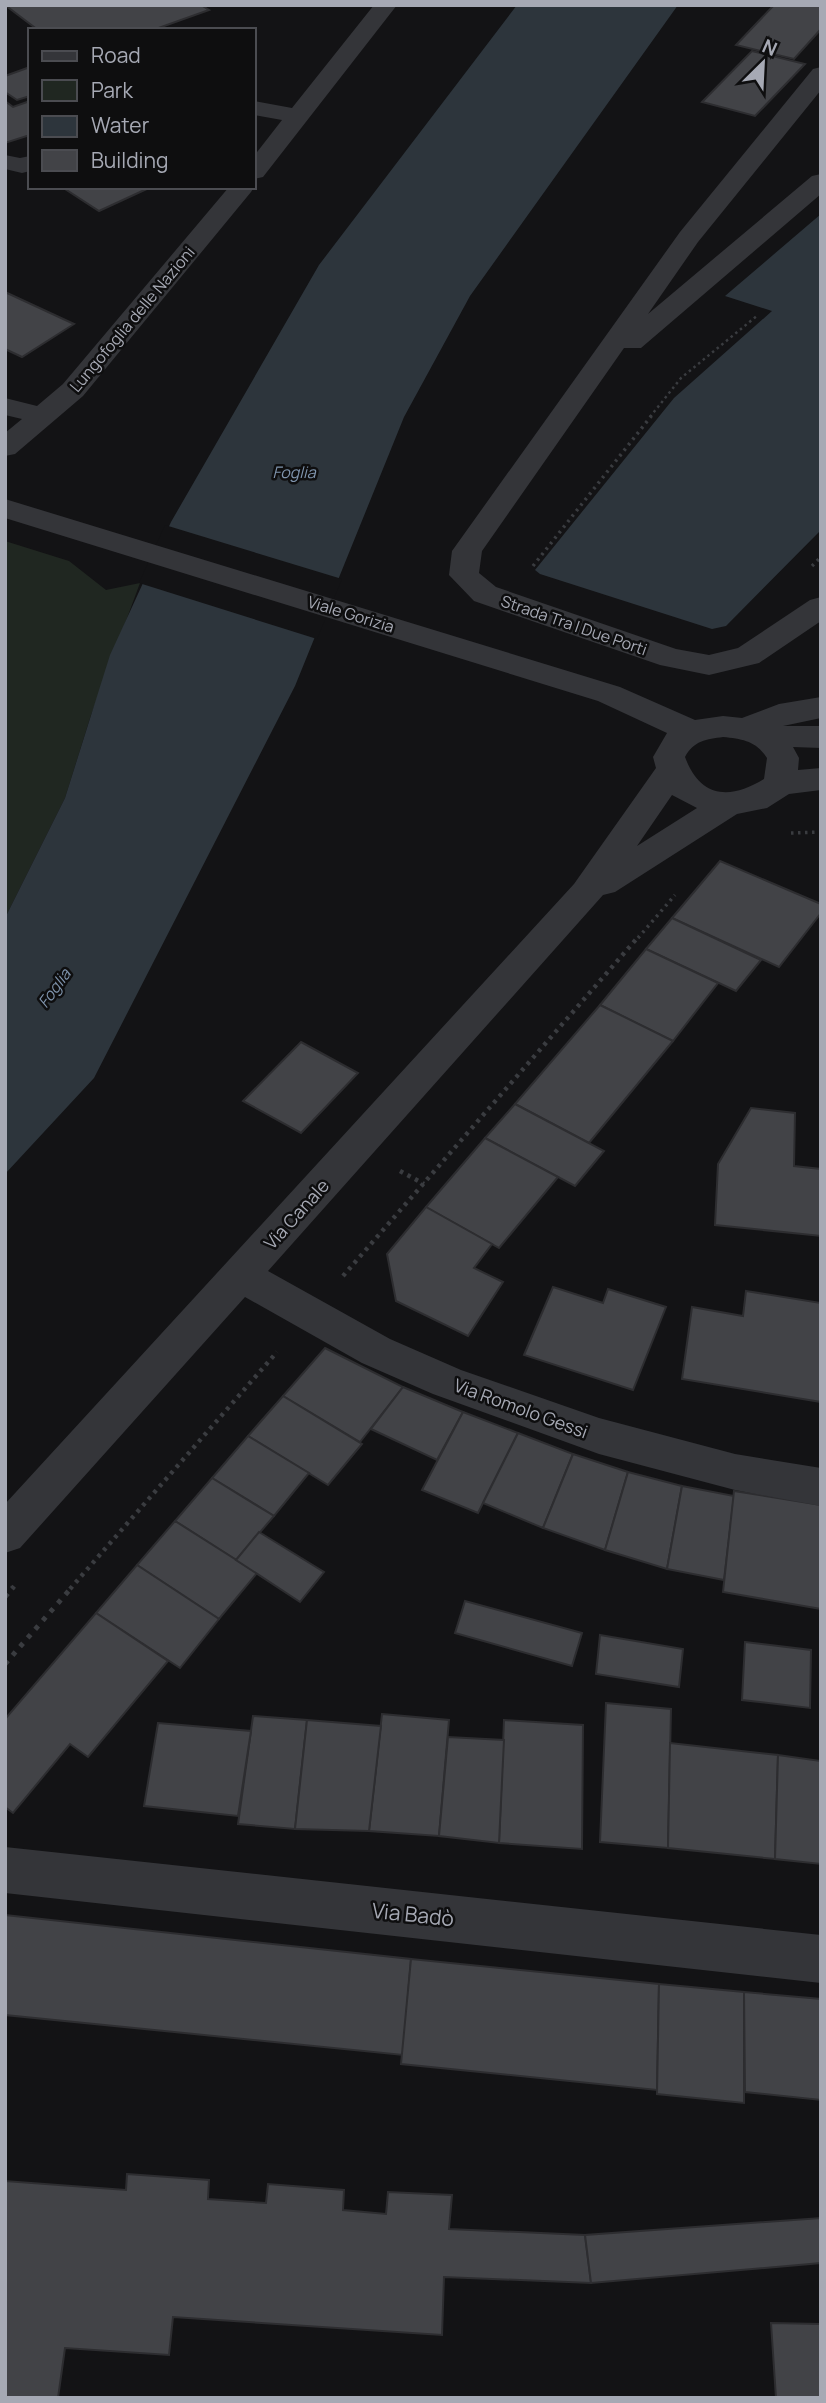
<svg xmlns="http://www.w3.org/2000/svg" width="826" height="2403" viewBox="0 0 826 2403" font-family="Manrope,sans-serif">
  <rect width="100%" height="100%" fill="#131315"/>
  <polygon fill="#202721" points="5,541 69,561 106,590 140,583 91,715 65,798 5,918"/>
  <g fill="#2d353c">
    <polygon points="517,5 678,5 470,296 404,417 295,686 94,1078 5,1174 5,918 65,798 110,655 171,522 319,265"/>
    <polygon points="821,214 821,530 726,626 712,629 540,574 535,570 674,398 772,311 725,296"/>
  </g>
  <polygon fill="#131315" points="165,525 342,579 317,639 139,583"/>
  <g fill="#424347" stroke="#2d2d30" stroke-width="2">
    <polygon points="5,5 201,5 209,10 153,30 38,30"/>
    <polygon points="774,5 821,5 821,29 794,59 736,45"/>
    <polygon points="752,51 805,64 755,116 702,102"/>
    <polygon points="30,67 30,96 17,100 5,92 5,76"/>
    <polygon points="5,101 13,107 30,101 30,135 5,143"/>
    <polygon points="62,187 151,187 99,211"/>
    <polygon points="5,292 74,324 22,357 5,349"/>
    <polygon points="720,861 821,904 821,913 779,967 672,918"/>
    <polygon points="672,918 761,960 736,991 646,949"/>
    <polygon points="646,949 718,983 673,1041 600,1005"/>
    <polygon points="600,1005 673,1041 589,1143 515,1104"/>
    <polygon points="301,1042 358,1073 301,1133 243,1101"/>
    <polygon points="515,1104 604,1151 575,1186 485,1138"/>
    <polygon points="751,1108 795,1113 794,1166 821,1169 821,1236 715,1225 718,1164"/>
    <polygon points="485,1138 558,1177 499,1248 426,1207"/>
    <polygon points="426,1207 492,1244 474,1268 503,1282 468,1336 396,1301 387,1254"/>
    <polygon points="553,1287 603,1303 608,1289 666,1307 633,1390 524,1355"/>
    <polygon points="746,1291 821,1303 821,1402 682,1379 692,1307 743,1316"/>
    <polygon points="325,1348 403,1387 360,1442 283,1396"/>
    <polygon points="403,1387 463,1412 437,1460 371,1429"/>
    <polygon points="283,1396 362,1444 328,1485 248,1436"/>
    <polygon points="463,1412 518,1433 478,1513 422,1490"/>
    <polygon points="518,1433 573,1454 543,1528 483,1503"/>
    <polygon points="248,1436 309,1473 274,1516 212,1478"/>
    <polygon points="573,1454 628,1472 605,1550 543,1528"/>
    <polygon points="628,1472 682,1486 667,1569 605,1550"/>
    <polygon points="212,1478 274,1516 236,1560 175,1521"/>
    <polygon points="682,1486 734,1496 724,1580 667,1569"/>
    <polygon points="734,1491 821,1505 821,1609 723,1592"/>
    <polygon points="175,1521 257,1573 219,1619 137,1565"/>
    <polygon points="259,1532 324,1572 300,1602 236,1560"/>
    <polygon points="137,1565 219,1619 180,1668 96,1613"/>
    <polygon points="465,1601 582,1633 572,1666 455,1633"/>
    <polygon points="96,1613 168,1661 88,1757 70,1744 13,1813 5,1807 5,1719"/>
    <polygon points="600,1635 683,1649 679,1687 596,1674"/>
    <polygon points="745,1642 811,1650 810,1708 742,1700"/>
    <polygon points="606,1703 671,1709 668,1848 600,1842"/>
    <polygon points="382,1714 449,1720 439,1836 369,1831"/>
    <polygon points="253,1716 307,1720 295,1829 238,1824"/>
    <polygon points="307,1720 381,1726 369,1831 295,1829"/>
    <polygon points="504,1720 583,1725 582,1849 499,1843"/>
    <polygon points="158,1723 251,1731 238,1816 144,1806"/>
    <polygon points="448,1737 504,1740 499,1843 439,1836"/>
    <polygon points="670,1743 778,1755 775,1859 668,1848"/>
    <polygon points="778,1755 821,1761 821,1864 775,1859"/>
    <polygon points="5,1915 411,1959 403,2055 5,2015"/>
    <polygon points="411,1959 659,1984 657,2090 401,2064"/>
    <polygon points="659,1984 744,1992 744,2103 657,2094"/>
    <polygon points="744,1992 821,1999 821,2100 745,2092"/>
    <polygon points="127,2174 209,2180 208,2199 266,2203 268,2184 344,2190 343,2210 386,2214 388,2192 452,2195 449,2229 585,2235 591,2283 444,2277 442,2335 173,2317 169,2355 65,2348 58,2398 5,2398 5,2181 126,2190"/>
    <polygon points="821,2218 821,2263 591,2283 585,2235"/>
    <polygon points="771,2323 821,2324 821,2398 776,2398"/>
  </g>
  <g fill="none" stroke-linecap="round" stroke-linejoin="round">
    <polyline stroke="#3a3c40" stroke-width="2.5" stroke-dasharray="2.5 3.5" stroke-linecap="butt" points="650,417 681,378 758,315"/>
    <g stroke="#3a3c40" stroke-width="3.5" stroke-dasharray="2.5 4.5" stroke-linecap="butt">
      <polyline points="533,566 652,415"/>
      <polyline points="812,566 821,557"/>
      <polyline points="791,833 821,832"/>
      <polyline points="638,938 675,895"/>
    </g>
    <g stroke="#3a3c40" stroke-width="4.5" stroke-dasharray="3.5 5" stroke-linecap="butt">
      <polyline points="400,1171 424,1184"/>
      <polyline points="343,1276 639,936"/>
      <polyline points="12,1589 16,1584"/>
      <polyline points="70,1589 277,1352"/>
    </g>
    <g stroke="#3a3c40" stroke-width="5" stroke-dasharray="4.5 7" stroke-linecap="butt">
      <polyline points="5,1597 13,1587"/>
      <polyline points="5,1664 72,1587"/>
    </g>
    <g fill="#343539" fill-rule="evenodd">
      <polygon points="374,5 397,5 263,177 254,179 254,156 282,120 254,115 254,101 292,108"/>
      <polygon points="821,67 821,90 698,242 648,314 812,176 821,174 821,194 641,348 624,348 482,551 479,573 496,587 676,649 709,655 738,648 810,600 821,597 821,621 759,663 709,675 660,665 474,601 449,575 452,551 680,232 813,69"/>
      <polygon points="5,155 20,158 30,156 30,171 22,173 5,169"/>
      <polygon points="254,186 254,187 251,192 83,396 15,454 5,456 5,433 22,419 5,415 5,398 37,406 63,384 229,187"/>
      <path d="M5 499 620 687 695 720 723 716 742 718 779 704 821 697V718L783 726H821V748L793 747 799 758 798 770 821 768V790L789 794 767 808 737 814 615 892 603 895 268 1271 390 1339 461 1370 599 1418 735 1454 821 1468V1506L735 1490 599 1454 433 1394 362 1363 245 1297 20 1548 5 1553V1504L574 884 656 768 653 757 667 733 598 701 5 518ZM723 737C743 739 756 741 767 758L764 779C730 800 700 798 685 757 693 741 707 739 723 737ZM672 795 697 808 637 846Z"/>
      <polygon points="5,1847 821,1935 821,1983 5,1893"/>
    </g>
  </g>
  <g text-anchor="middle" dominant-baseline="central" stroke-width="5" stroke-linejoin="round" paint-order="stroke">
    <g font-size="16" fill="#a6a9b4" stroke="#0e0e0f">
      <text transform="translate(132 319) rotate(-50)">Lungofoglia delle Nazioni</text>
      <text transform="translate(351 614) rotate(17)">Viale Gorizia</text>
      <text transform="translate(574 625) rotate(19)">Strada Tra I Due Porti</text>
    </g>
    <g font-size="16" font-style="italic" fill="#7f94ad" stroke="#0e0e0f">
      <text x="294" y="472">Foglia</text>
      <text transform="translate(54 988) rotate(-54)">Foglia</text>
    </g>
    <g font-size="18" fill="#a6a9b4" stroke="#0e0e0f">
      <text transform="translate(296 1214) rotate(-48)">Via Canale</text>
      <text transform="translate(521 1408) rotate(20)">Via Romolo Gessi</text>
    </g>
    <g font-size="21" fill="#a6a9b4" stroke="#0e0e0f">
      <text transform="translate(413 1914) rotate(6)">Via Badò</text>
    </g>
  </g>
  <rect width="826" height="2403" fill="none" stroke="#a6a9b4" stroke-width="14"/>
  <rect x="28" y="28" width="228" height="161" fill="#0e0e0f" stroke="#4b4c51" stroke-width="2"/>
  <rect x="42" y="51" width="35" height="10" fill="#343539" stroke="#4b4c51" stroke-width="2"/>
  <text x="91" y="63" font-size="21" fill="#a6a9b4">Road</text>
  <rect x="42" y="80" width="35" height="21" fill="#202721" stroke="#4b4c51" stroke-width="2"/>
  <text x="91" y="98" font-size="21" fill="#a6a9b4">Park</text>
  <rect x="42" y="116" width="35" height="21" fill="#2d353c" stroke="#4b4c51" stroke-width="2"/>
  <text x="91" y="133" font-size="21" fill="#a6a9b4">Water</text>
  <rect x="42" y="150" width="35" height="21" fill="#424347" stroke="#4b4c51" stroke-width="2"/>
  <text x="91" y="168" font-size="21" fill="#a6a9b4">Building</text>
  <g transform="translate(763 63) rotate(24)" stroke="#0e0e0f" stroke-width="5" paint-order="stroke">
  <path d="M0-5L12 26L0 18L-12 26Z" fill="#a6a9b4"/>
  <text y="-10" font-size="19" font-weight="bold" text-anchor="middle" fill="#a6a9b4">N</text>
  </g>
</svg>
